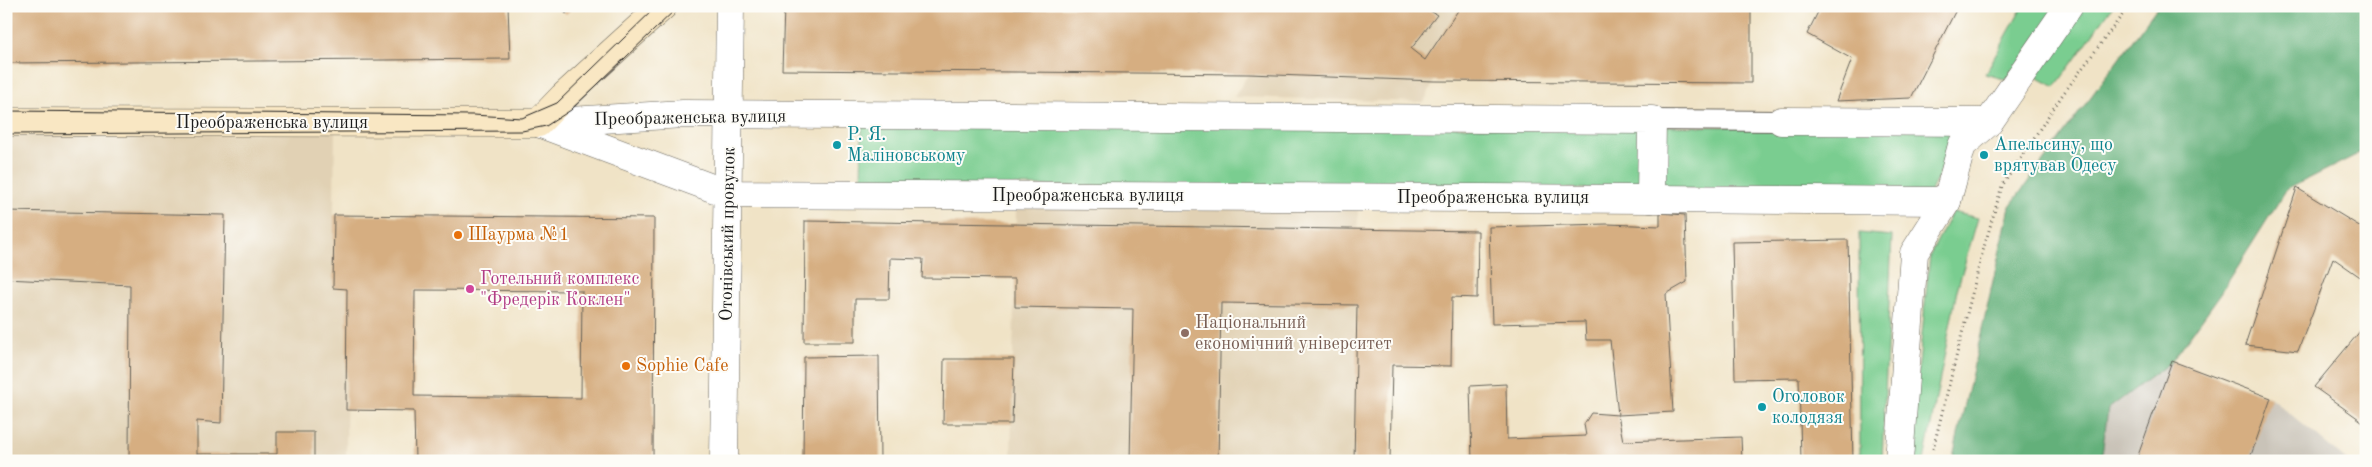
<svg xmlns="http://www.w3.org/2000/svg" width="2372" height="467" viewBox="0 0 2372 467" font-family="'Old Standard TT',serif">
  <rect width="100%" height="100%" fill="#fdfcf7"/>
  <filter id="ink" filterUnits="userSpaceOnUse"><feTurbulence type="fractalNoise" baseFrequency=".02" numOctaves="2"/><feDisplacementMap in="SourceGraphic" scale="10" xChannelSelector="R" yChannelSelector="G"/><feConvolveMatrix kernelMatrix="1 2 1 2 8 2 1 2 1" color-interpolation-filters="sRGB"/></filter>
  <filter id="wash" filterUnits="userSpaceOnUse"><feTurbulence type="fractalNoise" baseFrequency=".0096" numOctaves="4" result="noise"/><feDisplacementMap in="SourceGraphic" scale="20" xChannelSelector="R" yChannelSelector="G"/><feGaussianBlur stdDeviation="1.12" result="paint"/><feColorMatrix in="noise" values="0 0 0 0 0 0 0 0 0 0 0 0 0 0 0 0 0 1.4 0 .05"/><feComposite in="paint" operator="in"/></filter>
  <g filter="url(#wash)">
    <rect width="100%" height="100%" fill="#f0e3c6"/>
    <g fill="#e1d1b4">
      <polygon points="1291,6 1461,6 1425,60 1434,81 1424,102 1234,97"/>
      <polygon points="6,127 335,127 333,288 347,289 346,461 6,461"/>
      <polygon points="1358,204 1354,461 1011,461 1016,208"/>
    </g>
    <polygon fill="#c9c3b8" points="2172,361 2271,398 2347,461 2101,461 2108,409"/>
    <g fill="#7acd90" stroke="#4b7456">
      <polygon points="2023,6 2058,6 2008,80 1985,74"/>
      <polygon points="2080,6 2113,6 2055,87 2033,75"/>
      <polygon points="862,122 1644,128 1643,189 861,185"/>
      <polygon points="1659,126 1961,129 1929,195 1658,188"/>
      <polygon points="1952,212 1978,218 1957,290 1924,461 1909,461 1930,255"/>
      <polygon points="1859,233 1892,236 1882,461 1860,461"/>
    </g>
    <polygon fill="#63b07a" stroke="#40664b" points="2158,6 2366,6 2366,150 2286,190 2221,293 2172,361 2108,409 2101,461 1952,461 2010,206"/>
    <g id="blocks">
      <g fill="#d6ae81" fill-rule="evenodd">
        <polygon points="6,6 508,6 510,59 6,63"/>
        <polygon points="558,6 574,6 566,14"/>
        <polygon points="784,6 971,6 970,9 1192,6 1200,13 1206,6 1422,6 1437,15 1411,49 1425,60 1461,6 1751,6 1751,83 1434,81 1249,74 782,70"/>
        <polygon points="1821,6 1958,6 1911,98 1836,101 1852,59 1807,34"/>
        <polygon points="2297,188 2366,230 2366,281 2333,258 2298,351 2245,345"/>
        <polygon points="6,211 225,215 221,423 197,421 197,454 277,454 277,432 314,432 314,461 129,461 130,285 6,279"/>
        <polygon points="1660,213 1685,215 1687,282 1666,294 1673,412 1618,415 1610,340 1586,340 1585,322 1492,324 1489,227 1607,224 1660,226"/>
        <path d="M334 215 654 218 653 461H415L414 411 346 410 347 289 333 288ZM415 290 582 291 581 398 414 396Z"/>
        <polygon points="805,221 1478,231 1477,298 1452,297 1451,366 1392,365 1390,461 1354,461 1357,305 1221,303 1218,461 1130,461 1133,309 1015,307 1015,279 922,278 923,259 890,258 889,299 855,299 855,342 804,342"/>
        <polygon points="1848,240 1853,461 1801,461 1799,378 1735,379 1732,242"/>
        <polygon points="2366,324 2366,424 2314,387"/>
        <polygon points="879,356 880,461 803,461 804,357"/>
        <polygon points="944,359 1014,359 1012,424 943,424"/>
        <polygon points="2172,361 2271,398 2249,461 2136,461"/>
        <polygon points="1506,384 1507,439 1586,436 1584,424 1591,413 1618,415 1623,441 1741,437 1742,461 1472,461 1470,386"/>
      </g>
    </g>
  </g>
  <g filter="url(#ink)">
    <use href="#blocks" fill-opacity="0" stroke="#666258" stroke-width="1"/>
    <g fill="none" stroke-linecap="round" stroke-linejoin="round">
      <g stroke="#666258" stroke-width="22">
        <polyline id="lane" points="1652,120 1781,121"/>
      </g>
      <g stroke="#666258" stroke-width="29">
        <g id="street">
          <polygon points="683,114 1652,120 1651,199 728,194 538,123"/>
          <polyline points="1781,121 1989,122"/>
          <polyline points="1651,199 1947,201"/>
          <polyline points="724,461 730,6"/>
          <polyline points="1899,461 1914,253 1947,201 1962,145 1989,122 2069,6"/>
        </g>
      </g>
      <g stroke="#666258" stroke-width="29">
        <polyline id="secondary" points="6,122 538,123 563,97 663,6"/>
      </g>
      <polyline stroke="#666258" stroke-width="3" stroke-dasharray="1 4" stroke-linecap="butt" points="1933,449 1982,254 2002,186 2063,94 2129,6"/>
      <use href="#lane" stroke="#fff" stroke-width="20"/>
      <use href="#street" stroke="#fff" stroke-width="28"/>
      <use href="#secondary" stroke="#f9e7c3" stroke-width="28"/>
      <g stroke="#1c1c1c" stroke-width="1">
        <polyline points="6,111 473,115 522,118 557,103 657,6"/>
        <polyline points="6,134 522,131 546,126 571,110 679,6"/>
      </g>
    </g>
  </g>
  <g fill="#0f9aa8" stroke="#fdfcf7" stroke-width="2">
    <circle cx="837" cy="145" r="5"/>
    <circle cx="1984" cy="155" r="5"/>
    <circle cx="1762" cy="407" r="5"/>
  </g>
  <g fill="#e8710a" stroke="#fdfcf7" stroke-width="2">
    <circle cx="458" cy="235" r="5"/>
    <circle cx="626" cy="366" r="5"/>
  </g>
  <circle fill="#d1479c" stroke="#fdfcf7" stroke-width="2" cx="470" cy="289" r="5"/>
  <circle fill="#8d6e63" stroke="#fdfcf7" stroke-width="2" cx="1185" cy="333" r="5"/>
  <g text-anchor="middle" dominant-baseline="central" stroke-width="4" stroke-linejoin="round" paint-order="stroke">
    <g font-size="18" fill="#1c1c1c" stroke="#fdfcf7">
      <text transform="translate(690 118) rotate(-1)">Преображенська вулиця</text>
      <text x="272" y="123">Преображенська вулиця</text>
      <text x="1088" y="196">Преображенська вулиця</text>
      <text x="1493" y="198">Преображенська вулиця</text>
      <text transform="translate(728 234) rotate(-89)">Отонівський провулок</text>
    </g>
    <g font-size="18" fill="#0d838f" stroke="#fdfcf7" text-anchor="start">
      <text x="847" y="135">Р. Я.<tspan x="847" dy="21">Маліновському</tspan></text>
      <text x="1994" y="145">Апельсину, що<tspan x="1994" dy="21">врятував Одесу</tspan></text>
      <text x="1772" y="397">Оголовок<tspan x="1772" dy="21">колодязя</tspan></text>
    </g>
    <g font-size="18" fill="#c56008" stroke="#fdfcf7" text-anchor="start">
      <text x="468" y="235">Шаурма №1</text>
      <text x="636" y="366">Sophie Cafe</text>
    </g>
    <g font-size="18" fill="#b23c85" stroke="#fdfcf7" text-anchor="start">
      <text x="480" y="279">Готельний комплекс<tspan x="480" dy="21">"Фредерік Коклен"</tspan></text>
    </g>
    <g font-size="18" fill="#785e54" stroke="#fdfcf7" text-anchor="start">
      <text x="1195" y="323">Національний<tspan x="1195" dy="21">економічний університет</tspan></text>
    </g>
  </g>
  <rect width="2372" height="467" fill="none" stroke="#fdfcf7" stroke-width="25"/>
</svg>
